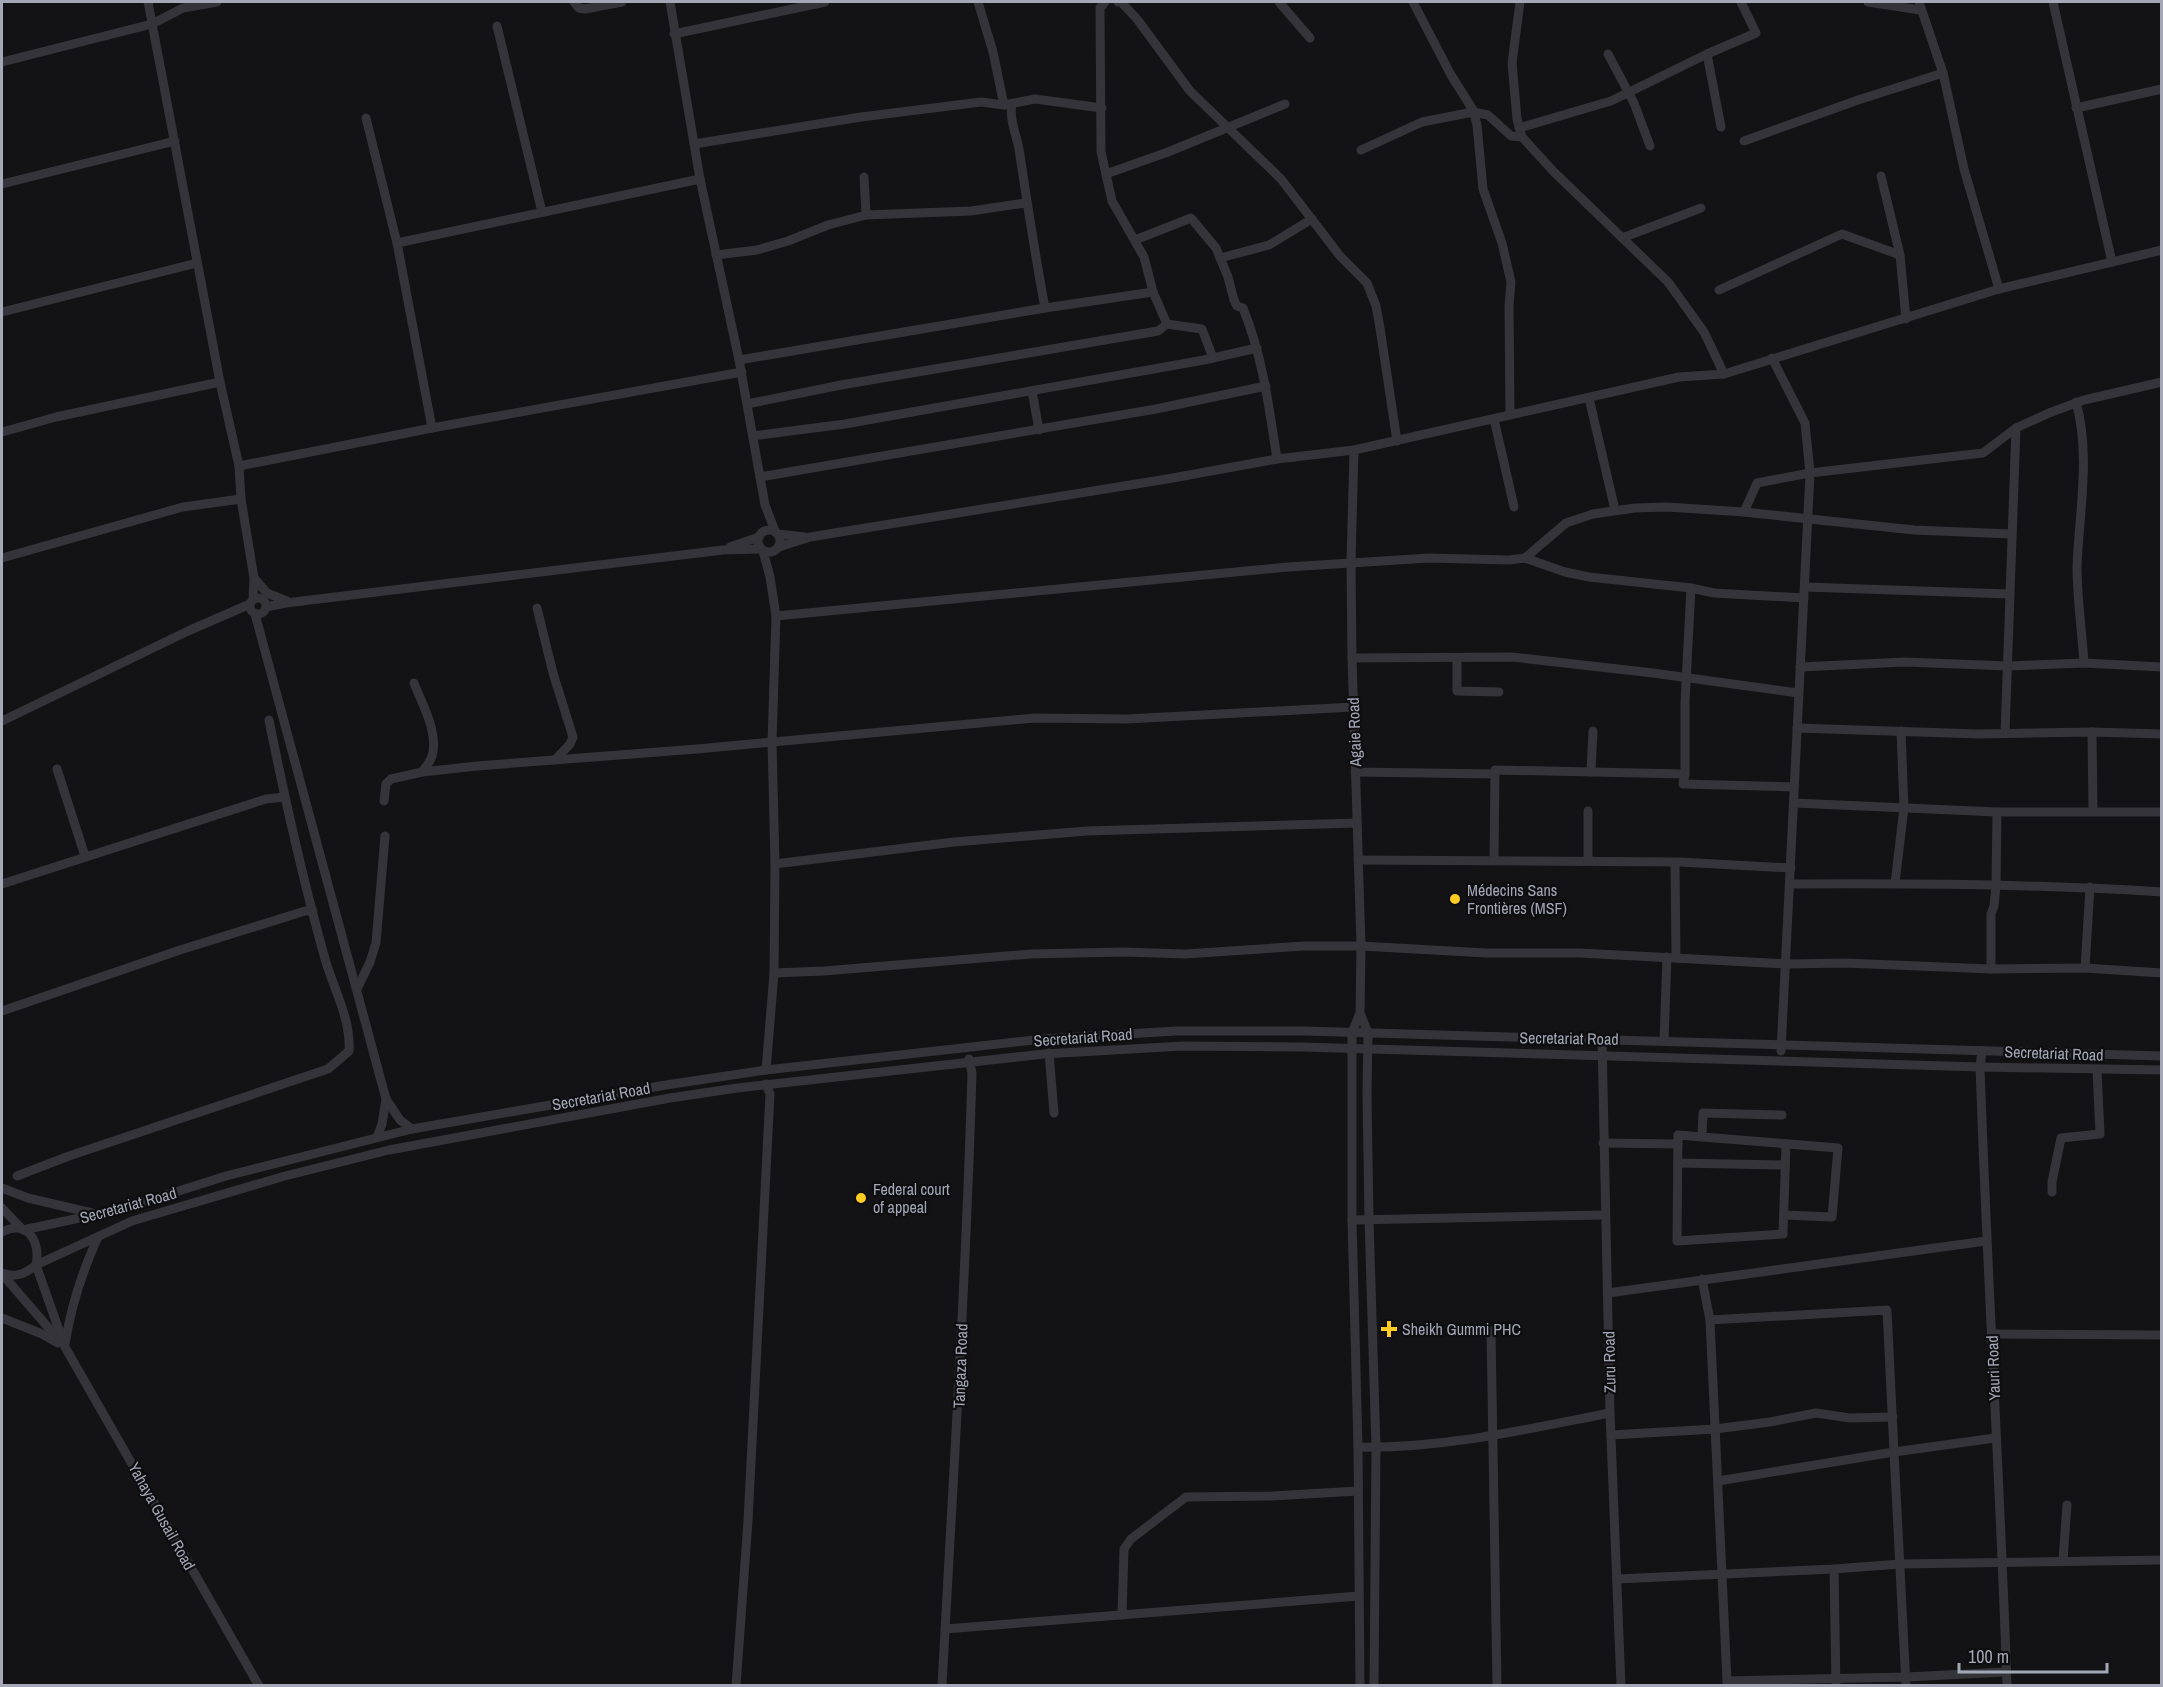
<svg xmlns="http://www.w3.org/2000/svg" width="2163" height="1687" viewBox="0 0 2163 1687" font-family="'Archivo Narrow',sans-serif">
  <rect width="100%" height="100%" fill="#131315"/>
  <g fill="none" stroke-linecap="round" stroke-linejoin="round">
    <g stroke="#34343a" stroke-width="9">
      <polyline points="148,2 220,382 239,466 241,499 254,578 253,600"/>
      <polyline points="574,2 579,8 585,9 622,2"/>
      <polyline points="670,2 700,179 739,360 765,505 775,531"/>
      <polyline points="978,2 993,52 1004,105"/>
      <polyline points="1105,2 1100,8 1101,152 1112,201 1144,257 1153,292 1167,324 1202,329 1213,358"/>
      <polyline points="1118,2 1121,2 1137,19 1190,91 1281,179 1340,256 1367,283 1376,306 1380,328 1397,441"/>
      <polyline points="1279,2 1310,38"/>
      <polyline points="1413,2 1451,75 1473,110 1477,125 1483,189 1502,243 1511,282 1509,306 1510,415"/>
      <polyline points="1520,2 1512,63 1517,119 1522,137 1553,171 1668,282 1704,332 1724,374"/>
      <polyline points="1868,2 1920,10"/>
      <polyline points="1919,2 1943,73 1964,169 1999,289"/>
      <polyline points="2053,2 2112,262"/>
      <polyline points="497,26 542,212"/>
      <polyline points="674,34 825,2"/>
      <polyline points="1608,54 1634,103 1650,146"/>
      <polyline points="1707,54 1721,127"/>
      <polyline points="2,62 152,24 183,8 217,2"/>
      <path d="M1012 104C1009 118 1016 134 1019 149 1027 202 1035 255 1045 308"/>
      <polyline points="2076,108 2162,89"/>
      <polyline points="366,118 397,243 432,428"/>
      <polyline points="1519,128 1611,101 1707,54 1756,33 1741,2"/>
      <polyline points="1744,141 1858,100 1943,73"/>
      <polyline points="694,144 861,117 981,102 1004,105 1035,99 1102,108"/>
      <polyline points="1361,150 1422,122 1473,112 1488,115 1511,136 1522,137"/>
      <polyline points="1106,174 1168,152 1285,104"/>
      <polyline points="1881,176 1900,255"/>
      <polyline points="864,177 866,215"/>
      <polyline points="2,184 175,141"/>
      <polyline points="1622,238 1701,208"/>
      <path d="M1135 240 1191 218 1216 248 1228 277 1234 300 1237 306 1243 308C1263 358 1269 407 1277 459"/>
      <polyline points="397,243 700,179"/>
      <polyline points="716,255 757,250 788,241 828,225 866,215 971,211 1025,203"/>
      <polyline points="1220,258 1269,245 1312,219"/>
      <polyline points="1719,290 1842,234 1900,255 1906,319"/>
      <polyline points="2,312 197,263"/>
      <polyline points="1772,358 1805,423 1810,473 1781,1051"/>
      <polyline points="739,360 1045,308 1153,292"/>
      <polyline points="1032,391 1039,430"/>
      <polyline points="1589,398 1615,510"/>
      <path d="M2076 402C2091 455 2079 513 2077 567 2077 598 2082 631 2084 663"/>
      <polyline points="747,404 841,385 1158,331 1167,324"/>
      <polyline points="1494,419 1514,507"/>
      <polyline points="2,432 56,417 220,382"/>
      <polyline points="753,436 845,424 1204,360 1257,348"/>
      <polyline points="1354,450 1351,562 1352,658 1361,946 1360,1013 1368,1033 1367,1094 1369,1219 1376,1448 1374,1686"/>
      <polyline points="239,466 432,428 742,372"/>
      <polyline points="760,477 1156,409 1266,386"/>
      <polyline points="1744,512 1757,483 1810,473 1983,453 2016,428 2049,413 2084,400 2162,382"/>
      <circle cx="769" cy="541" r="11"/>
      <polyline points="778,534 805,537"/>
      <polyline points="730,547 759,537"/>
      <polyline points="779,547 810,537 1167,479 1277,459 1354,450 1679,377 1724,374 1999,289 2162,250"/>
      <polyline points="763,551 770,577 776,616 772,742 775,864 774,973 766,1070"/>
      <polyline points="2,558 183,507 241,499"/>
      <polyline points="1525,558 1566,523 1593,514 1635,508 1667,507 1744,512 1914,530 2011,534"/>
      <polyline points="254,578 267,593 287,601"/>
      <polyline points="1805,587 2009,594"/>
      <polyline points="1691,588 1685,702 1685,774 1683,784 1794,787"/>
      <circle cx="258" cy="606" r="8"/>
      <polyline points="266,607 286,603 723,550 760,549"/>
      <polyline points="537,608 553,673 573,737 570,744 555,760"/>
      <polyline points="255,614 386,1099 400,1120 412,1129"/>
      <polyline points="776,616 1288,567 1429,558 1509,560 1525,558 1565,572 1589,577 1691,588 1714,593 1804,598"/>
      <polyline points="1352,658 1512,657 1653,673 1798,693"/>
      <polyline points="1457,658 1457,691 1499,692"/>
      <polyline points="1800,667 1905,662 2008,666 2084,663 2162,667"/>
      <path d="M414 683C422 704 439 733 432 756 430 762 426 767 422 772"/>
      <polyline points="2,721 188,631 250,604"/>
      <polyline points="1797,728 1979,734 2092,732 2162,734"/>
      <polyline points="2092,732 2093,811"/>
      <polyline points="2005,733 2016,428"/>
      <polyline points="57,769 85,856"/>
      <polyline points="1355,772 1495,774"/>
      <polyline points="1591,772 1593,731"/>
      <polyline points="384,801 386,784 391,779 422,772 477,766 697,749 1035,718 1127,719 1353,707"/>
      <polyline points="1794,803 1997,812 2162,812"/>
      <polyline points="1494,859 1495,770 1685,774"/>
      <polyline points="1358,860 1679,862 1791,868"/>
      <polyline points="1588,861 1588,811"/>
      <polyline points="1675,863 1676,957"/>
      <polyline points="775,864 954,842 1087,831 1357,823"/>
      <polyline points="1895,883 1904,808 1901,731"/>
      <polyline points="2,884 266,799 284,797"/>
      <path d="M1790 884C1914 883 2038 884 2162 892"/>
      <polyline points="2085,968 2090,887"/>
      <polyline points="1991,969 1991,914 1994,906 1996,886 1997,812"/>
      <polyline points="774,973 824,971 1031,954 1124,952 1185,954 1304,946 1361,946 1486,953 1580,953 1787,964 1845,963 1991,969 2085,968 2162,973"/>
      <polyline points="357,989 370,962 376,943 385,836"/>
      <polyline points="2,1011 180,950 305,911 313,911"/>
      <polyline points="1602,1039 1610,1413 1621,1686"/>
      <polyline points="1664,1041 1667,957"/>
      <path d="M1982 1051 1980 1067C1987 1273 2000 1479 2007 1686"/>
      <polyline points="1049,1053 1054,1113"/>
      <polyline points="377,1137 382,1124 386,1099"/>
      <polyline points="1702,1137 1703,1113 1782,1115"/>
      <polyline points="1603,1143 1678,1144"/>
      <polyline points="1678,1163 1785,1165"/>
      <path d="M17 1176 69 1156 328 1069 349 1051C351 1019 334 990 325 959 303 880 285 800 269 720"/>
      <polyline points="2,1188 28,1198 92,1213"/>
      <polyline points="2052,1192 2052,1182 2061,1138 2100,1134 2097,1070"/>
      <polyline points="2,1208 23,1230 122,1209 226,1176 412,1129 666,1085 766,1070 1043,1039 1176,1031 1305,1031 2162,1056"/>
      <polyline points="1784,1215 1832,1217 1838,1148 1678,1135 1677,1241 1783,1234 1786,1144"/>
      <polyline points="1352,1220 1605,1215"/>
      <path d="M2 1232C27 1219 41 1241 36 1265 25 1274 16 1278 2 1273"/>
      <polyline points="2,1274 59,1340"/>
      <polyline points="1702,1279 1710,1320 1727,1681"/>
      <polyline points="1608,1293 1986,1241"/>
      <polyline points="2,1318 42,1334 58,1343"/>
      <polyline points="1710,1320 1887,1310 1894,1452 1718,1481"/>
      <polyline points="1491,1331 1497,1686"/>
      <polyline points="1992,1334 2162,1335"/>
      <path d="M65 1344C71 1306 82 1272 98 1237"/>
      <polyline points="1611,1435 1715,1429 1770,1422 1816,1413 1850,1418 1893,1417"/>
      <path d="M1358 1447C1443 1449 1527 1429 1610 1413"/>
      <polyline points="2063,1560 2067,1505"/>
      <polyline points="1834,1569 1836,1686"/>
      <polyline points="1617,1579 1834,1569 1900,1564 2162,1560"/>
      <polyline points="1122,1615 1124,1549 1131,1539 1186,1497 1272,1496 1358,1491"/>
      <polyline points="945,1629 1359,1596"/>
      <polyline points="259,1686 65,1347 36,1265 132,1221 285,1176 389,1150 670,1098 737,1088 1044,1054 1183,1046 1302,1047 1980,1067 2162,1070"/>
      <polyline points="736,1686 748,1521 770,1094 766,1084"/>
      <path d="M942 1686C953 1481 966 1277 972 1073L969 1059"/>
      <polyline points="1360,1686 1358,1447 1352,1220 1352,1033 1360,1013"/>
      <polyline points="1727,1686 1727,1681 1906,1677 2006,1672"/>
      <polyline points="1906,1686 1894,1452 1995,1438"/>
    </g>
  </g>
  <g fill="#ffcc21" stroke="#0e0e10" stroke-width="2">
    <circle cx="1455" cy="899" r="6"/>
    <circle cx="861" cy="1198" r="6"/>
    <path d="M1386 1320h6v6h6v6h-6v6h-6v-6h-6v-6h6z"/>
  </g>
  <g text-anchor="middle" dominant-baseline="central" stroke-width="4.5" stroke-linejoin="round" paint-order="stroke">
    <g font-size="16" fill="#a3a7b6" stroke="#0e0e10">
      <text transform="translate(1354 732) rotate(-92)">Agaie Road</text>
      <text transform="translate(1083 1037) rotate(-4)">Secretariat Road</text>
      <text transform="translate(1569 1038) rotate(1)">Secretariat Road</text>
      <text transform="translate(2054 1053) rotate(2)">Secretariat Road</text>
      <text transform="translate(601 1096) rotate(-10)">Secretariat Road</text>
      <text transform="translate(128 1205) rotate(-15)">Secretariat Road</text>
      <text transform="translate(1609 1362) rotate(-91)">Zuru Road</text>
      <text transform="translate(960 1366) rotate(-88)">Tangaza Road</text>
      <text transform="translate(1993 1368) rotate(-92)">Yauri Road</text>
      <text transform="translate(162 1516) rotate(61)">Yahaya Gusail Road</text>
    </g>
    <g font-size="16" fill="#a3a7b6" stroke="#0e0e10" text-anchor="start">
      <text x="1467" y="890">Médecins Sans<tspan x="1467" dy="18">Frontières (MSF)</tspan></text>
      <text x="873" y="1189">Federal court<tspan x="873" dy="18">of appeal</tspan></text>
      <text x="1402" y="1329">Sheikh Gummi PHC</text>
    </g>
  </g>
  <rect width="2163" height="1687" fill="none" stroke="#a3a7b6" stroke-width="6"/>
  <path d="M1959 1663v9h148v-9" fill="none" stroke="#a3a7b6" stroke-width="3"/>
  <text x="1968" y="1663" font-size="18" fill="#a3a7b6" stroke="#0e0e10" stroke-width="4.5" paint-order="stroke">100 m</text>
</svg>
